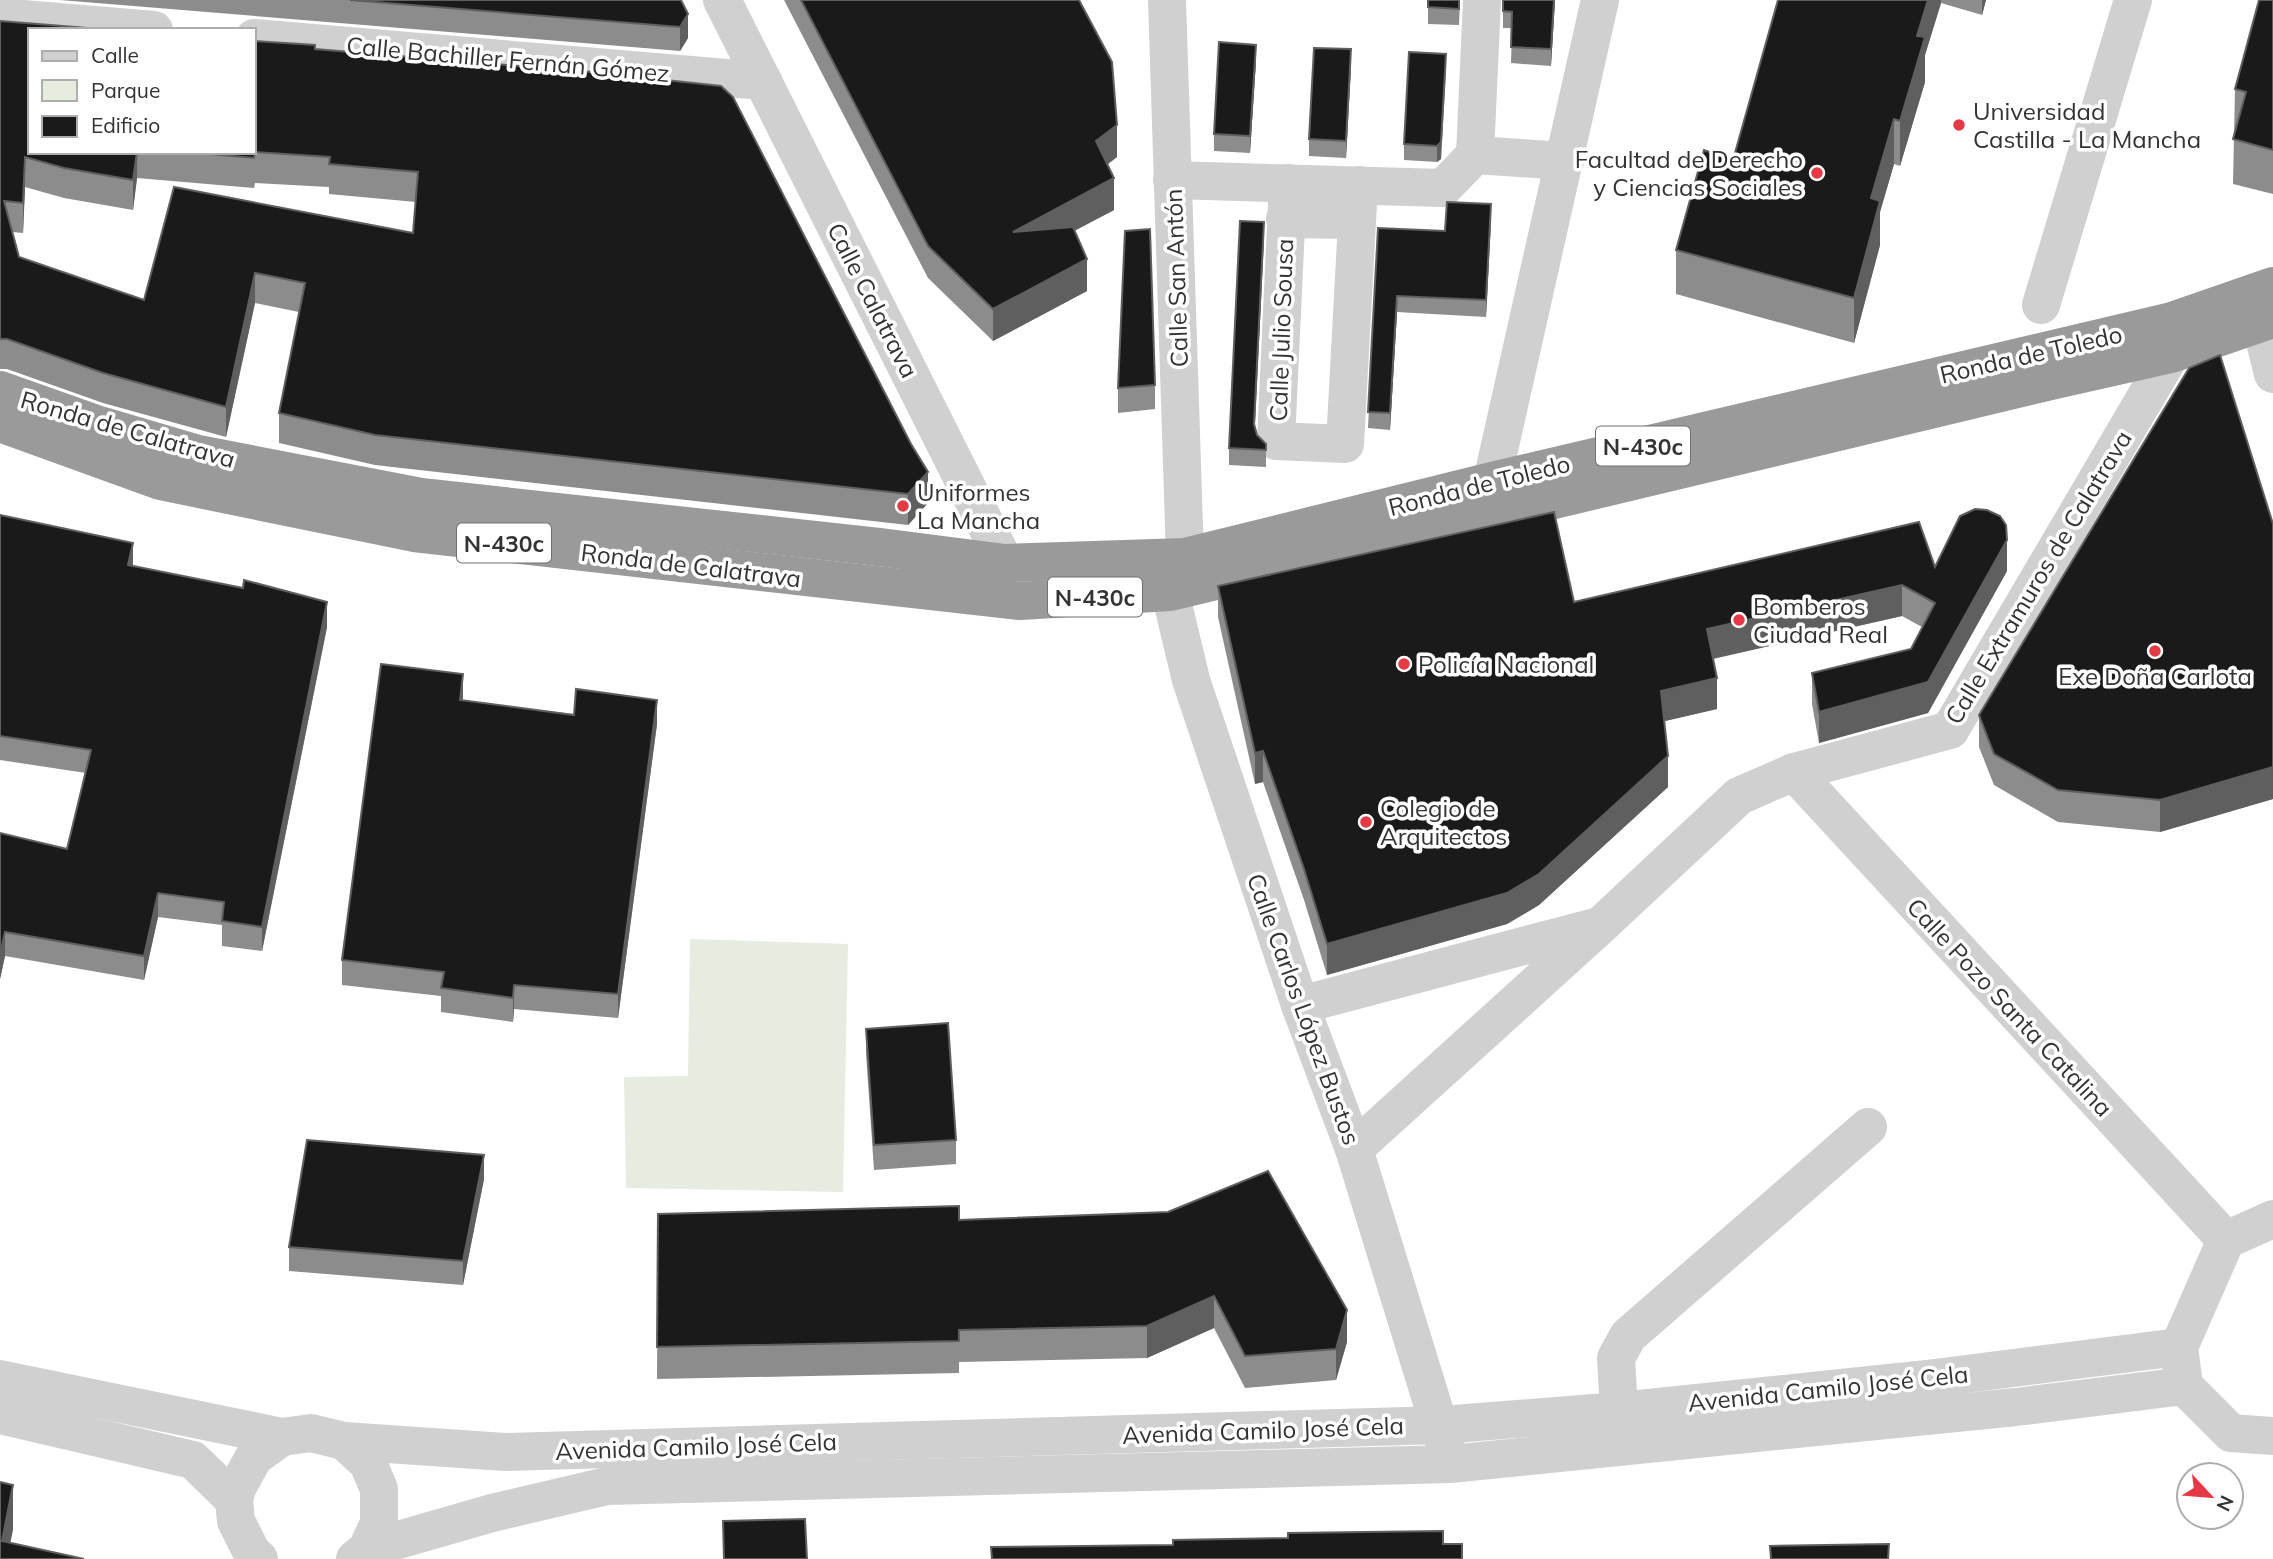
<svg xmlns="http://www.w3.org/2000/svg" width="2273" height="1559" viewBox="0 0 2273 1559" font-family="Mulish,sans-serif">
  <rect width="100%" height="100%" fill="#fff"/>
  <polygon fill="#e6ecdf" points="690,939 848,944 843,1192 626,1188 624,1077 688,1076"/>
  <g fill="none" stroke-linecap="round" stroke-linejoin="round">
    <g stroke="#d0d0d0" stroke-width="38">
      <polyline points="722,0 1005,563 1016,590"/>
      <polyline points="1167,0 1185,557 1170,592 1191,680 1300,1005 1354,1149 1446,1448"/>
      <polyline points="0,17 154,30"/>
      <polyline points="254,38 763,81"/>
      <polyline points="1475,155 1482,0"/>
      <polyline points="1172,180 1443,188 1475,155 1565,161"/>
      <polyline points="1288,183 1276,441 1345,444 1359,185"/>
      <polyline points="1285,219 1357,220"/>
      <polyline points="2253,293 2273,374"/>
      <polyline points="2041,305 2133,0"/>
      <polyline points="1492,481 1600,0"/>
      <polyline points="1794,772 2226,1240"/>
      <polyline points="1300,1005 1595,927"/>
      <polyline points="1354,1149 1600,926 1739,796 1794,772 1950,730 2171,354 2172,327"/>
      <polyline points="2273,1219 2226,1240 2179,1347 2184,1386 2231,1433 2273,1436"/>
      <polyline points="0,1379 282,1437"/>
      <polyline points="1619,1411 1616,1358 1628,1336 1868,1127"/>
      <polyline points="0,1415 193,1460 234,1500"/>
      <polyline points="344,1441 505,1452 1441,1425 1619,1411 1927,1379 2179,1347"/>
      <polyline points="367,1549 492,1513 607,1486 1450,1464 2016,1407 2184,1386"/>
      <polyline points="259,1559 252,1553 236,1521 234,1500 237,1488 254,1457 282,1437 311,1433 344,1441 368,1463 379,1489 379,1523 367,1549 355,1559"/>
    </g>
    <g stroke="#9a9a9a" stroke-width="38">
      <polyline points="0,390 96,424 198,454 421,497 879,547 1005,563 1185,557 1492,481 2172,321 2273,286"/>
      <polyline points="0,423 160,481 414,533 1020,601 1170,592 2055,380 2171,354 2273,319"/>
    </g>
  </g>
  <g fill="#8c8c8c" fill-rule="evenodd">
    <polygon points="60,0 681,0 688,38 680,51"/>
    <polygon points="784,0 1079,0 1117,157 1108,164 1114,210 1074,231 1087,291 993,341 928,278"/>
    <polygon points="1428,0 1460,0 1459,25 1428,24"/>
    <polygon points="1503,0 1555,0 1551,66 1511,63 1512,28 1503,28"/>
    <polygon points="1778,0 1986,0 1982,15 1941,3 1925,55 1925,82 1900,166 1894,164 1880,212 1880,245 1854,343 1676,294 1676,250 1733,160"/>
    <polygon points="2273,0 2273,194 2233,184 2235,89"/>
    <path d="M0 21 30 152H254L315 49 928 503 908 525 375 465 279 443V413L299 312 255 303 226 437 103 403 7 369H0ZM137 178 254 188 255 183 329 187V194L416 202 413 233 144 300 19 257 12 232 23 233 25 187 64 198 133 210Z"/>
    <polygon points="1256,61 1250,153 1214,151 1214,134"/>
    <polygon points="1351,66 1346,158 1309,156 1309,139"/>
    <polygon points="1446,71 1441,159 1437,162 1404,160 1404,144"/>
    <polygon points="1491,220 1486,317 1397,312 1390,430 1368,428 1378,228 1445,231"/>
    <polygon points="1264,238 1255,426 1257,435 1266,444 1266,467 1229,465 1229,448"/>
    <polygon points="1155,385 1155,409 1118,413 1118,388"/>
    <polygon points="0,515 133,566 327,627 262,951 222,946 222,925 158,917 144,980 5,956 0,979 0,833 67,849 86,773 0,760"/>
    <polygon points="2273,524 2273,799 2160,832 2058,822 1994,785 1979,747 1979,715"/>
    <polygon points="1935,567 2007,571 1928,713 1819,743 1812,704 1812,673 1911,649 1922,627 1902,616 1713,659 1717,709 1664,721 1668,787 1539,905 1507,924 1327,975 1304,900 1263,782 1255,784 1218,617 1218,586 1574,602"/>
    <polygon points="463,701 657,724 618,1018 514,1009 513,1022 441,1012 441,996 342,985 342,960"/>
    <polygon points="866,1029 956,1140 956,1164 874,1170 866,1053"/>
    <polygon points="484,1179 463,1285 289,1271 289,1247"/>
    <polygon points="1168,1212 1347,1342 1336,1380 1245,1388 1214,1328 1147,1358 959,1362 959,1373 657,1379 658,1214 959,1220"/>
  </g>
  <g fill="#5f5f5f">
    <polygon points="1554,0 1555,0 1551,66 1551,49"/>
    <polygon points="1928,0 1941,0 1941,3 1925,55 1925,82 1900,166 1900,121 1917,36"/>
    <polygon points="1982,0 1986,0 1982,15"/>
    <polygon points="688,14 688,38 680,51 680,27"/>
    <polygon points="1256,45 1256,61 1250,153 1250,136"/>
    <polygon points="1351,49 1351,66 1346,158 1346,141"/>
    <polygon points="1446,54 1441,159 1437,162 1437,146"/>
    <polygon points="1894,119 1894,164 1880,212 1880,245 1854,343 1854,298 1871,198"/>
    <polygon points="1117,125 1117,157 1096,173 1096,141"/>
    <polygon points="137,152 137,178 133,210 133,180"/>
    <polygon points="25,157 25,187 23,233 23,203"/>
    <polygon points="1114,178 1114,210 1013,263 1013,232"/>
    <polygon points="1491,204 1491,220 1486,317 1486,300"/>
    <polygon points="1264,222 1264,238 1254,440 1254,424"/>
    <polygon points="1087,259 1087,291 993,341 993,309"/>
    <polygon points="255,273 255,303 226,437 226,407"/>
    <polygon points="1397,296 1397,312 1390,430 1390,413"/>
    <polygon points="928,472 928,503 908,525 908,494"/>
    <polygon points="2007,540 2007,571 1928,713 1819,743 1819,712 1928,682"/>
    <polygon points="133,543 133,567 128,565"/>
    <polygon points="1902,585 1902,616 1707,660 1707,629"/>
    <polygon points="327,602 327,627 262,951 262,927"/>
    <polygon points="463,674 463,698 460,724 460,700"/>
    <polygon points="1717,678 1717,709 1661,722 1661,691"/>
    <polygon points="657,700 657,724 618,1018 618,994"/>
    <polygon points="1263,751 1263,782 1255,784 1255,753"/>
    <polygon points="1668,756 1668,787 1539,905 1507,924 1327,975 1327,944"/>
    <polygon points="2273,767 2273,799 2160,832 2160,800"/>
    <polygon points="158,893 158,917 144,980 144,956"/>
    <polygon points="5,932 5,956 0,979 0,955"/>
    <polygon points="514,985 514,1009 513,1022 513,998"/>
    <polygon points="484,1155 484,1179 463,1285 463,1261"/>
    <polygon points="1214,1296 1214,1328 1147,1358 1147,1326"/>
    <polygon points="1347,1310 1347,1342 1336,1380 1336,1349"/>
    <polygon points="13,1485 13,1530 7,1559 2,1541"/>
  </g>
  <g fill="#1a1a1a" stroke="#5f5f5f" stroke-width="2">
    <polygon points="350,0 681,0 688,14 680,27"/>
    <polygon points="801,0 1079,0 1112,62 1117,125 1096,141 1114,178 1013,232 1073,227 1087,259 993,309 928,246"/>
    <polygon points="1428,0 1459,0 1459,9 1428,7"/>
    <polygon points="1503,0 1554,0 1551,49 1511,47 1512,12 1503,11"/>
    <polygon points="1778,0 1928,0 1917,36 1925,37 1900,121 1894,119 1871,198 1880,201 1854,298 1676,250 1704,150 1733,160"/>
    <polygon points="2259,0 2273,0 2273,150 2233,139 2246,92 2235,89"/>
    <polygon points="0,21 113,30 30,30 30,152 137,152 133,180 64,168 25,157 23,203 4,201 19,257 144,300 174,187 413,233 418,172 329,164 330,157 255,152 254,158 187,152 254,152 254,41 315,45 315,49 592,72 721,86 733,97 911,444 928,472 908,494 375,435 279,413 305,283 255,273 226,407 103,373 7,339 0,339"/>
    <polygon points="1219,42 1256,45 1250,136 1214,134"/>
    <polygon points="1314,48 1351,49 1346,141 1309,139"/>
    <polygon points="1409,52 1446,54 1441,142 1437,146 1404,144"/>
    <polygon points="1447,202 1491,204 1486,300 1397,296 1390,413 1368,412 1378,228 1445,231"/>
    <polygon points="1240,221 1264,222 1254,424 1257,435 1266,444 1266,450 1229,448"/>
    <polygon points="1150,229 1155,385 1118,388 1125,231"/>
    <polygon points="2220,355 2273,524 2273,767 2160,800 2058,790 1994,754 1979,715 2189,368"/>
    <polygon points="1975,509 1987,510 2000,516 2006,525 2007,540 1928,682 1819,712 1812,673 1911,649 1935,603 1902,585 1707,629 1717,678 1661,691 1668,756 1539,874 1507,893 1327,944 1304,869 1263,751 1255,753 1218,586 1554,512 1574,602 1919,522 1935,567 1960,516"/>
    <polygon points="0,515 133,543 128,565 243,588 244,580 327,602 262,927 222,921 224,902 158,893 144,956 5,932 0,955 0,833 67,849 91,750 0,736"/>
    <polygon points="381,664 463,674 460,700 574,715 576,689 657,700 618,994 514,985 513,998 441,988 444,972 342,960"/>
    <polygon points="948,1023 956,1140 874,1145 866,1029"/>
    <polygon points="307,1140 484,1155 463,1261 289,1247"/>
    <polygon points="1268,1171 1347,1310 1336,1349 1245,1356 1214,1296 1147,1326 959,1330 959,1341 657,1347 658,1214 959,1206 959,1220 1168,1212"/>
    <polygon points="0,1482 13,1485 2,1541 84,1559 0,1559"/>
    <polygon points="805,1519 807,1559 724,1559 723,1521"/>
    <polygon points="1443,1531 1443,1544 1462,1544 1462,1559 992,1559 991,1547 1173,1545 1173,1540 1288,1538 1288,1533"/>
    <polygon points="1889,1544 1888,1559 1771,1559 1770,1546"/>
  </g>
  <g fill="#e63946" stroke="#fff" stroke-width="2.5">
    <circle cx="1959" cy="125" r="7"/>
    <circle cx="1817" cy="173" r="7"/>
    <circle cx="903" cy="506" r="7"/>
    <circle cx="1739" cy="620" r="7"/>
    <circle cx="2155" cy="651" r="7"/>
    <circle cx="1404" cy="664" r="7"/>
    <circle cx="1366" cy="822" r="7"/>
  </g>
  <g text-anchor="middle" dominant-baseline="central" stroke-width="7" stroke-linejoin="round" paint-order="stroke">
    <g fill="#fff" stroke="#707070" stroke-width="2">
      <rect x="1596" y="426.5" width="94" height="39" rx="5"/>
      <rect x="457" y="523.5" width="94" height="39" rx="5"/>
      <rect x="1048" y="577.5" width="94" height="39" rx="5"/>
    </g>
    <g font-size="23" font-weight="bold" fill="#333">
      <text x="1643" y="446">N-430c</text>
      <text x="504" y="543">N-430c</text>
      <text x="1095" y="597">N-430c</text>
    </g>
    <g font-size="24" fill="#333" stroke="#fff">
      <text transform="translate(508 59) rotate(5)">Calle Bachiller Fernán Gómez</text>
      <text transform="translate(1176 278) rotate(-92)">Calle San Antón</text>
      <text transform="translate(873 300) rotate(63)">Calle Calatrava</text>
      <text transform="translate(1281 330) rotate(-88)">Calle Julio Sousa</text>
      <text transform="translate(2031 354) rotate(-13)">Ronda de Toledo</text>
      <text transform="translate(128 429) rotate(16)">Ronda de Calatrava</text>
      <text transform="translate(1479 485) rotate(-14)">Ronda de Toledo</text>
      <text transform="translate(691 565) rotate(7)">Ronda de Calatrava</text>
      <text transform="translate(2038 577) rotate(-59)">Calle Extramuros de Calatrava</text>
      <text transform="translate(2010 1007) rotate(47)">Calle Pozo Santa Catalina</text>
      <text transform="translate(1304 1009) rotate(70)">Calle Carlos López Bustos</text>
      <text transform="translate(1828 1388) rotate(-6)">Avenida Camilo José Cela</text>
      <text transform="translate(1263 1430) rotate(-2)">Avenida Camilo José Cela</text>
      <text transform="translate(696 1446) rotate(-2)">Avenida Camilo José Cela</text>
    </g>
    <g font-size="24" fill="#333" stroke="#fff" text-anchor="start">
      <text x="1973" y="111">Universidad<tspan x="1973" dy="28">Castilla - La Mancha</tspan></text>
      <text x="1803" y="159" text-anchor="end">Facultad de Derecho<tspan x="1803" dy="28">y Ciencias Sociales</tspan></text>
      <text x="917" y="492">Uniformes<tspan x="917" dy="28">La Mancha</tspan></text>
      <text x="1753" y="606">Bomberos<tspan x="1753" dy="28">Ciudad Real</tspan></text>
      <text x="1418" y="664">Policía Nacional</text>
      <text x="2155" y="676" text-anchor="middle">Exe Doña Carlota</text>
      <text x="1380" y="808">Colegio de<tspan x="1380" dy="28">Arquitectos</tspan></text>
    </g>
  </g>
  <rect x="28" y="28" width="228" height="126" fill="#ffffff" stroke="#adadad" stroke-width="2"/>
  <rect x="42" y="51" width="35" height="10" fill="#d0d0d0" stroke="#adadad" stroke-width="2"/>
  <text x="91" y="63" font-size="21" fill="#333333">Calle</text>
  <rect x="42" y="80" width="35" height="21" fill="#e6ecdf" stroke="#adadad" stroke-width="2"/>
  <text x="91" y="98" font-size="21" fill="#333333">Parque</text>
  <rect x="42" y="116" width="35" height="21" fill="#1a1a1a" stroke="#adadad" stroke-width="2"/>
  <text x="91" y="133" font-size="21" fill="#333333">Edificio</text>
  <g transform="translate(2210 1496) rotate(116)"><circle r="33" fill="#ffffff" stroke="#adadad" stroke-width="2"/>
  <path d="M0-5L12 26L0 18L-12 26Z" fill="#e63946"/>
  <text y="-10" font-size="19" font-weight="bold" text-anchor="middle" fill="#333333">N</text>
  </g>
</svg>
